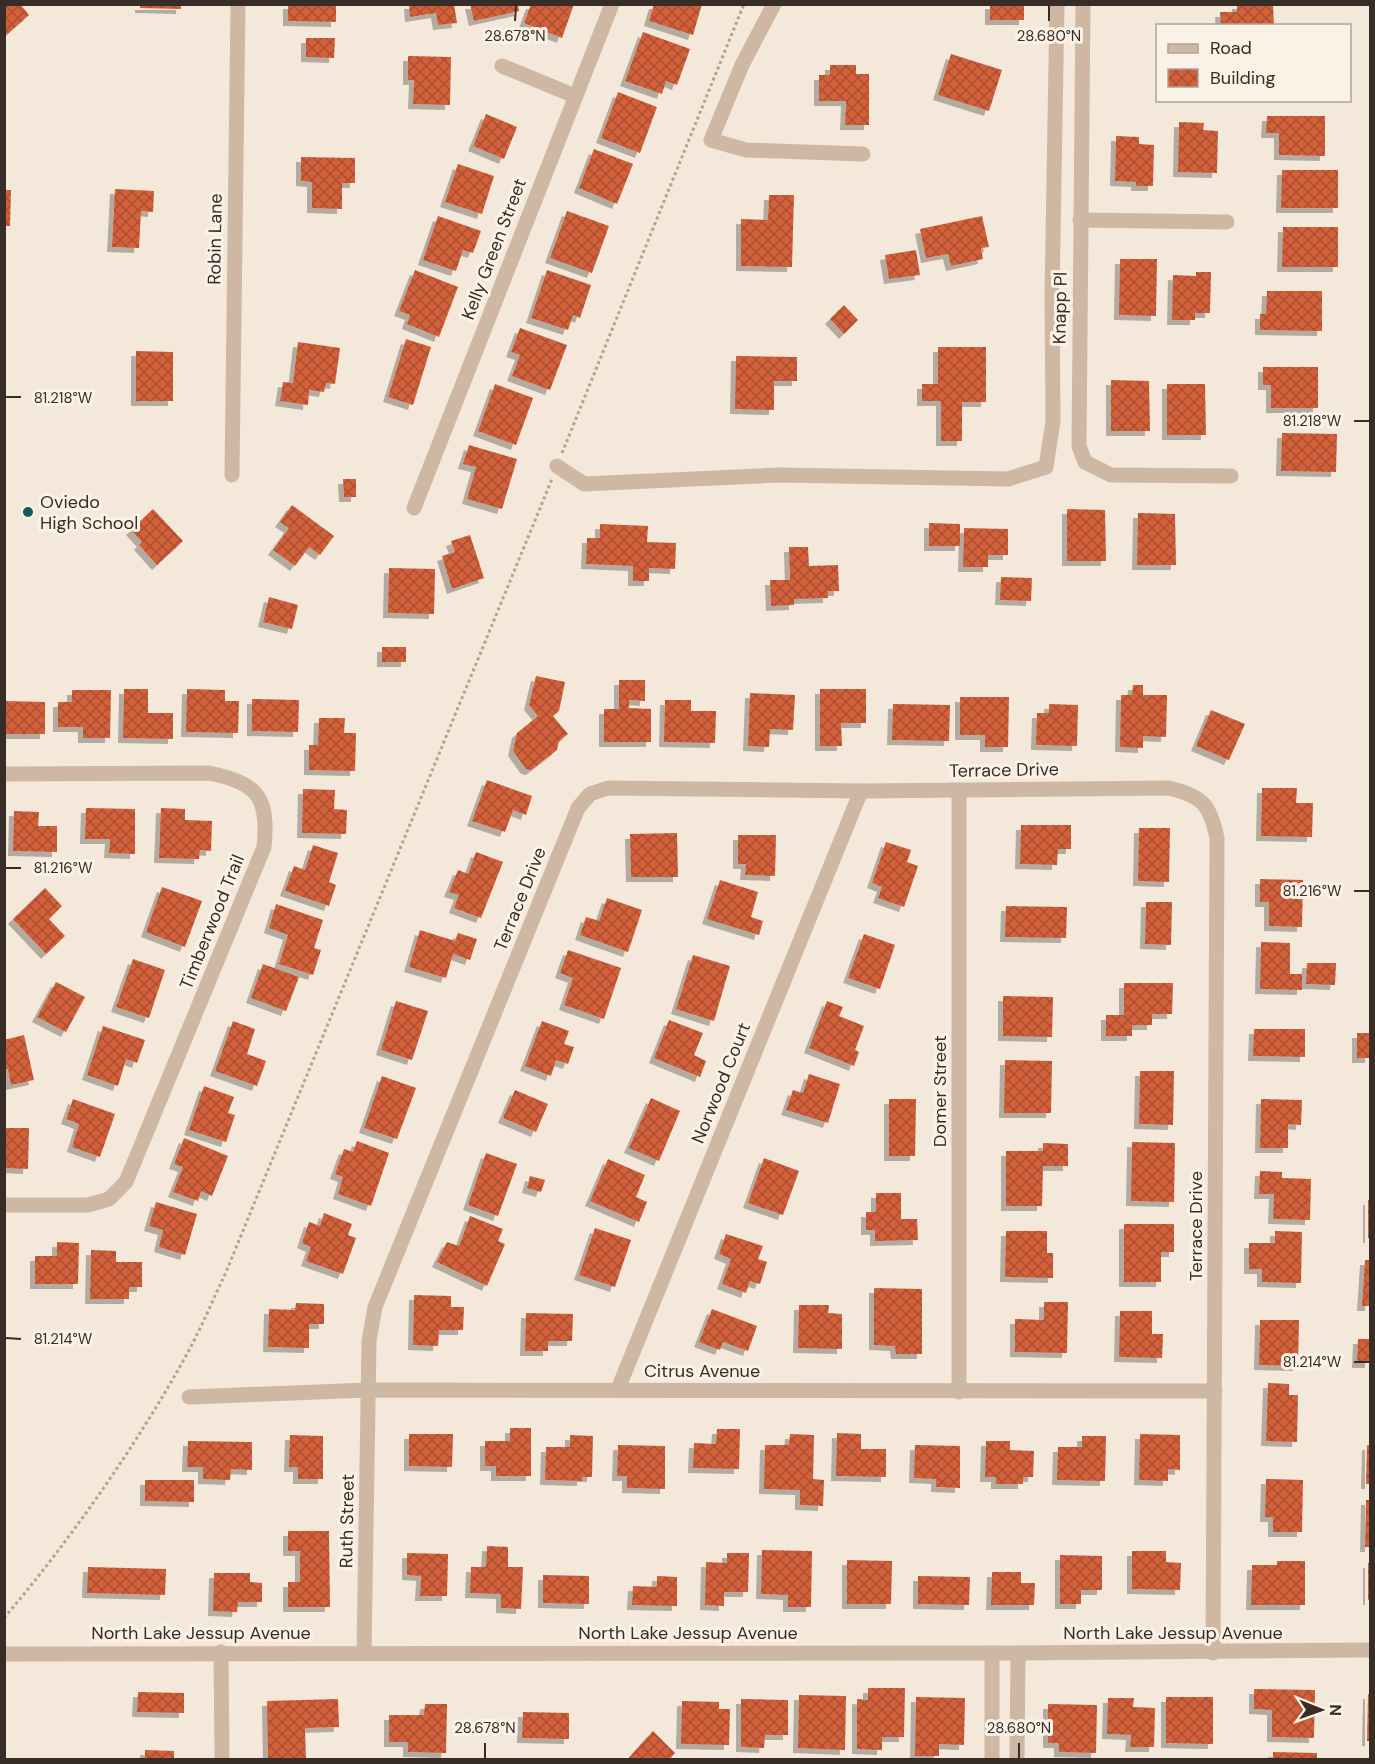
<svg xmlns="http://www.w3.org/2000/svg" width="1375" height="1764" viewBox="0 0 1375 1764" font-family="'DM Sans',sans-serif">
  <defs>
    <pattern id="building-cross-hatch" width="8" height="8" patternUnits="userSpaceOnUse" patternTransform="scale(1.5)"><rect width="8" height="8" fill="#d2603a"/><path d="M0 0l8 8M0 8l8-8" fill="none" stroke="#ab4f31"/></pattern>
    <filter id="shadow"><feDropShadow dx="-5" dy="5" stdDeviation="0" flood-color="#0004"/></filter>
  </defs>
  <rect width="100%" height="100%" fill="#f4e8da"/>
  <g fill="url(#building-cross-hatch)" filter="url(#shadow)">
    <polygon points="4,4 20,4 29,15 4,37"/>
    <polygon points="288,4 336,4 336,22 288,21"/>
    <polygon points="409,4 454,4 457,23 438,25 436,13 410,17"/>
    <polygon points="470,4 518,4 519,11 474,21"/>
    <polygon points="531,4 574,4 562,38 524,23"/>
    <polygon points="654,4 702,4 693,35 649,21"/>
    <rect x="990" y="4" width="34" height="16"/>
    <polygon points="1237,4 1273,4 1274,26 1221,26 1220,12 1237,12"/>
    <polygon points="140,5 181,5 181,9 140,8"/>
    <polygon points="643,32 690,49 677,85 666,81 662,94 625,81"/>
    <polygon points="306,38 335,38 334,58 306,57"/>
    <polygon points="951,54 1002,70 989,111 938,95"/>
    <polygon points="408,56 451,57 450,105 413,104 414,80 408,80"/>
    <polygon points="830,65 856,65 856,74 869,74 869,125 845,125 846,101 819,101 819,75 830,75"/>
    <polygon points="618,92 657,107 640,153 601,138"/>
    <polygon points="486,114 517,127 504,159 473,146"/>
    <polygon points="1267,116 1325,116 1325,156 1279,155 1279,133 1266,133"/>
    <polygon points="1179,122 1204,123 1203,130 1218,131 1217,173 1178,172"/>
    <polygon points="1116,136 1139,137 1139,144 1154,145 1153,186 1136,186 1136,182 1115,181"/>
    <polygon points="594,149 633,164 617,204 579,188"/>
    <polygon points="301,157 355,158 355,183 342,183 342,209 312,208 312,182 301,181"/>
    <polygon points="458,164 494,176 482,214 445,202"/>
    <polygon points="1282,170 1338,170 1338,208 1281,208"/>
    <polygon points="115,189 154,191 153,212 141,211 139,248 112,247"/>
    <polygon points="4,190 11,190 10,226 4,226"/>
    <polygon points="769,195 794,195 792,267 741,266 741,219 768,220"/>
    <polygon points="567,211 609,226 592,273 550,258"/>
    <polygon points="438,216 481,231 473,253 463,250 456,271 423,260"/>
    <polygon points="982,216 989,247 981,248 983,259 951,266 948,254 926,258 920,229"/>
    <polygon points="1283,227 1338,227 1338,267 1282,267"/>
    <polygon points="916,250 920,275 889,279 885,255"/>
    <polygon points="1120,259 1157,259 1156,316 1119,315"/>
    <polygon points="415,270 458,287 439,337 407,324 410,315 399,311"/>
    <polygon points="547,270 591,285 580,318 573,315 568,330 531,318"/>
    <polygon points="1196,272 1211,272 1210,313 1195,313 1195,320 1172,320 1173,275 1196,276"/>
    <polygon points="1267,291 1322,291 1322,331 1260,330 1260,314 1266,314"/>
    <polygon points="844,305 858,320 844,334 830,319"/>
    <polygon points="520,328 567,345 550,390 512,376 520,355 511,352"/>
    <polygon points="406,339 431,347 413,405 388,397"/>
    <polygon points="298,342 340,348 335,384 326,383 324,392 309,390 308,405 280,401 283,382 293,383"/>
    <polygon points="938,347 986,347 986,402 962,402 962,441 941,441 941,401 922,401 922,384 938,384"/>
    <polygon points="136,351 173,352 173,401 136,401"/>
    <polygon points="736,356 797,357 797,381 774,381 774,410 735,409"/>
    <polygon points="1263,367 1318,367 1318,408 1271,408 1271,385 1263,385"/>
    <polygon points="1111,380 1149,381 1150,431 1111,431"/>
    <polygon points="495,384 533,398 516,445 478,431"/>
    <polygon points="1167,384 1205,384 1206,435 1167,435"/>
    <polygon points="1282,433 1337,434 1336,472 1281,471"/>
    <polygon points="469,445 517,459 502,509 467,499 476,467 463,464"/>
    <polygon points="343,479 356,479 356,497 344,497"/>
    <polygon points="292,505 334,536 320,555 309,547 295,566 273,550 289,528 280,522"/>
    <polygon points="153,509 183,541 157,565 139,545 142,542 131,530"/>
    <polygon points="1067,509 1105,510 1106,561 1067,561"/>
    <polygon points="1138,513 1175,514 1176,565 1137,565"/>
    <polygon points="929,523 960,524 960,546 929,546"/>
    <polygon points="600,524 648,526 647,542 676,543 675,569 649,568 649,581 633,581 633,566 586,564 587,538 600,538"/>
    <polygon points="964,528 1008,529 1008,555 988,555 988,567 963,567"/>
    <polygon points="470,535 484,578 452,589 442,556 455,552 451,541"/>
    <polygon points="789,547 808,547 809,566 838,565 839,591 828,591 828,598 794,599 794,605 771,606 770,580 790,580"/>
    <polygon points="389,568 435,569 434,614 388,613"/>
    <polygon points="1001,577 1032,578 1031,601 1000,600"/>
    <polygon points="269,597 298,605 292,629 263,622"/>
    <rect x="382" y="647" width="24" height="15"/>
    <polygon points="536,676 565,682 559,711 553,716 568,734 559,741 557,750 531,770 526,769 513,751 517,733 538,716 529,705"/>
    <polygon points="619,680 645,680 645,701 629,700 629,708 651,709 651,742 604,742 604,709 619,709"/>
    <polygon points="1133,685 1143,685 1143,695 1167,695 1166,737 1143,736 1143,748 1120,747 1121,695 1132,695"/>
    <polygon points="124,689 148,689 148,713 173,713 173,739 123,738"/>
    <polygon points="187,689 225,690 225,701 239,701 238,733 186,732"/>
    <polygon points="820,689 866,689 866,723 841,723 842,746 820,746"/>
    <polygon points="72,690 111,690 110,738 83,738 83,727 58,727 58,702 72,702"/>
    <polygon points="750,693 795,695 793,730 770,729 769,747 748,746"/>
    <polygon points="960,697 1009,697 1008,747 985,747 985,735 960,735"/>
    <polygon points="252,699 299,700 298,732 252,731"/>
    <polygon points="665,700 691,700 691,711 716,711 715,743 664,742"/>
    <polygon points="4,701 45,702 45,734 4,734"/>
    <polygon points="893,704 950,705 949,741 892,740"/>
    <polygon points="1049,704 1078,705 1077,746 1036,745 1037,713 1049,713"/>
    <polygon points="1211,710 1245,724 1229,760 1196,746"/>
    <polygon points="319,718 345,718 344,733 356,733 355,771 309,770 309,745 318,745"/>
    <polygon points="487,780 532,796 526,815 513,810 505,832 472,821"/>
    <polygon points="1262,788 1297,788 1296,803 1313,803 1312,837 1261,836"/>
    <polygon points="303,789 335,790 334,809 347,810 346,834 302,833"/>
    <polygon points="86,808 135,809 135,854 109,853 110,839 85,839"/>
    <polygon points="161,808 185,809 185,820 212,821 211,851 200,850 199,859 159,858"/>
    <polygon points="14,811 39,812 38,826 57,826 57,852 13,851"/>
    <polygon points="1021,825 1071,825 1071,849 1058,849 1057,865 1020,864"/>
    <polygon points="1139,828 1170,828 1169,882 1138,881"/>
    <polygon points="677,833 678,877 631,877 630,834"/>
    <polygon points="738,835 776,835 775,876 745,875 746,864 738,864"/>
    <polygon points="886,842 911,850 907,862 918,866 904,907 878,898 882,887 872,883"/>
    <polygon points="313,845 338,853 329,882 336,885 329,906 285,891 294,866 305,870"/>
    <polygon points="476,852 503,862 481,918 454,908 459,895 449,892 458,870 468,874"/>
    <polygon points="1260,879 1303,880 1302,927 1269,926 1269,902 1260,902"/>
    <polygon points="720,880 758,892 751,917 763,921 759,935 707,919"/>
    <polygon points="162,887 202,901 185,947 146,932"/>
    <polygon points="45,888 62,906 49,919 65,936 46,954 13,919"/>
    <polygon points="607,898 642,910 628,952 580,935 586,917 599,921"/>
    <polygon points="1146,902 1172,902 1171,945 1145,944"/>
    <polygon points="276,904 323,920 314,948 321,950 313,975 279,964 288,935 269,928"/>
    <polygon points="1006,906 1067,907 1066,938 1005,937"/>
    <polygon points="420,930 455,941 458,933 477,939 470,960 453,954 446,978 409,967"/>
    <polygon points="864,934 895,945 880,989 848,978"/>
    <polygon points="1261,942 1290,943 1290,974 1302,974 1302,990 1260,989"/>
    <polygon points="568,950 621,968 604,1019 564,1005 573,978 560,973"/>
    <polygon points="693,955 730,966 714,1021 676,1009"/>
    <polygon points="133,959 165,970 149,1018 116,1007"/>
    <polygon points="1307,963 1336,963 1335,985 1306,984"/>
    <polygon points="263,964 299,977 286,1011 251,998"/>
    <polygon points="56,982 85,997 66,1032 37,1017"/>
    <polygon points="1124,983 1173,983 1172,1014 1152,1014 1152,1025 1132,1025 1132,1036 1106,1036 1106,1015 1124,1015"/>
    <polygon points="1003,996 1053,997 1052,1037 1003,1036"/>
    <polygon points="396,1001 428,1011 412,1060 381,1050"/>
    <polygon points="827,1001 843,1007 839,1016 864,1026 855,1050 859,1052 854,1066 809,1048"/>
    <polygon points="669,1020 703,1033 694,1055 706,1061 700,1077 654,1058"/>
    <polygon points="233,1021 255,1029 247,1054 266,1061 257,1086 215,1071"/>
    <polygon points="542,1021 569,1031 564,1044 574,1047 568,1064 556,1060 551,1076 525,1066"/>
    <polygon points="103,1026 145,1040 137,1063 126,1059 118,1086 87,1075"/>
    <polygon points="1254,1029 1305,1029 1305,1057 1253,1056"/>
    <rect x="1357" y="1033" width="13" height="25"/>
    <polygon points="24,1035 34,1080 11,1085 8,1069 4,1070 4,1040"/>
    <polygon points="1005,1060 1052,1061 1051,1113 1004,1113"/>
    <polygon points="1140,1071 1174,1071 1173,1125 1139,1124"/>
    <polygon points="809,1074 840,1084 828,1123 786,1110 793,1090 803,1093"/>
    <polygon points="382,1076 416,1088 397,1139 364,1128"/>
    <polygon points="204,1086 234,1097 228,1113 235,1115 226,1142 189,1130"/>
    <polygon points="515,1090 548,1104 536,1132 503,1118"/>
    <polygon points="651,1098 680,1111 659,1161 629,1148"/>
    <polygon points="73,1099 115,1114 100,1157 72,1147 79,1124 66,1119"/>
    <polygon points="889,1099 916,1099 915,1156 889,1156"/>
    <polygon points="1261,1099 1302,1100 1301,1125 1288,1124 1288,1148 1260,1148"/>
    <polygon points="5,1128 29,1128 28,1169 5,1168"/>
    <polygon points="184,1138 228,1156 212,1196 201,1191 198,1201 173,1192 183,1167 174,1164"/>
    <polygon points="357,1141 389,1153 371,1206 338,1194 343,1177 335,1174 344,1149 353,1152"/>
    <polygon points="1132,1142 1175,1143 1174,1202 1131,1201"/>
    <polygon points="1043,1143 1068,1144 1068,1166 1043,1166 1042,1206 1006,1206 1006,1151 1043,1151"/>
    <polygon points="486,1153 517,1164 498,1216 468,1205"/>
    <polygon points="764,1158 799,1171 783,1215 748,1203"/>
    <polygon points="608,1159 645,1175 636,1197 647,1202 639,1222 590,1201"/>
    <polygon points="1260,1171 1282,1172 1282,1178 1311,1179 1310,1220 1273,1219 1274,1194 1259,1194"/>
    <polygon points="530,1176 545,1180 541,1192 527,1188"/>
    <polygon points="876,1193 901,1193 901,1219 917,1219 918,1240 875,1241 875,1230 866,1230 866,1212 876,1212"/>
    <rect x="1368" y="1200" width="2" height="38"/>
    <polygon points="156,1202 197,1214 185,1255 159,1247 163,1230 149,1226"/>
    <polygon points="324,1213 352,1224 348,1235 356,1238 343,1274 306,1261 311,1247 302,1243 309,1222 320,1226"/>
    <polygon points="470,1216 503,1229 498,1241 505,1244 487,1286 437,1262 447,1242 459,1246"/>
    <polygon points="1124,1224 1174,1224 1174,1252 1161,1252 1161,1282 1124,1282"/>
    <polygon points="595,1228 631,1240 615,1287 579,1275"/>
    <polygon points="1006,1231 1047,1231 1047,1253 1053,1253 1053,1278 1005,1277"/>
    <polygon points="1275,1231 1302,1232 1301,1283 1262,1282 1262,1269 1249,1269 1249,1243 1275,1243"/>
    <polygon points="726,1234 763,1246 758,1259 767,1262 760,1284 750,1281 746,1293 722,1284 731,1259 719,1254"/>
    <polygon points="57,1242 79,1243 78,1284 35,1284 35,1256 57,1256"/>
    <polygon points="91,1250 116,1251 116,1262 142,1262 142,1287 129,1287 129,1299 90,1299"/>
    <polygon points="1365,1260 1370,1260 1370,1306 1362,1306"/>
    <polygon points="874,1288 922,1289 922,1354 896,1354 895,1346 874,1345"/>
    <polygon points="414,1295 451,1296 451,1307 464,1307 463,1330 439,1330 438,1346 413,1345"/>
    <polygon points="1044,1302 1068,1302 1067,1353 1015,1352 1015,1319 1044,1320"/>
    <polygon points="296,1303 324,1304 324,1324 309,1324 309,1348 268,1347 269,1309 295,1310"/>
    <polygon points="799,1305 829,1305 828,1313 842,1314 842,1349 798,1348"/>
    <polygon points="712,1309 757,1326 748,1351 723,1342 720,1350 699,1342"/>
    <polygon points="1120,1311 1152,1311 1152,1334 1163,1334 1162,1358 1119,1357"/>
    <polygon points="526,1313 573,1314 572,1341 548,1341 548,1351 525,1351"/>
    <polygon points="1260,1320 1299,1320 1298,1366 1259,1365"/>
    <polygon points="1358,1339 1370,1339 1370,1363 1357,1363"/>
    <polygon points="1268,1383 1289,1384 1289,1395 1298,1395 1297,1442 1266,1441"/>
    <polygon points="510,1428 531,1428 531,1476 496,1476 496,1466 485,1466 485,1441 510,1441"/>
    <polygon points="717,1429 740,1429 739,1469 693,1468 694,1443 716,1444"/>
    <polygon points="837,1433 861,1434 861,1449 886,1449 886,1477 836,1476"/>
    <polygon points="409,1434 453,1434 452,1467 409,1466"/>
    <polygon points="790,1434 814,1435 813,1479 824,1480 823,1506 800,1505 800,1490 764,1489 765,1445 789,1445"/>
    <polygon points="1140,1434 1180,1435 1180,1470 1168,1469 1168,1481 1139,1480"/>
    <polygon points="290,1435 323,1436 323,1479 298,1479 298,1467 289,1467"/>
    <polygon points="570,1435 593,1436 592,1477 582,1477 582,1481 545,1480 546,1447 570,1447"/>
    <polygon points="1082,1436 1106,1436 1105,1481 1057,1480 1058,1447 1082,1447"/>
    <polygon points="188,1441 252,1442 252,1470 231,1469 230,1480 203,1479 203,1467 187,1467"/>
    <polygon points="986,1441 1010,1441 1010,1450 1034,1451 1033,1477 1023,1477 1023,1484 996,1484 996,1477 985,1477"/>
    <polygon points="618,1445 665,1446 665,1489 627,1488 627,1476 617,1476"/>
    <polygon points="915,1445 960,1446 960,1488 936,1487 936,1479 914,1478"/>
    <polygon points="1367,1445 1370,1445 1370,1484 1366,1484"/>
    <polygon points="1266,1479 1303,1480 1302,1532 1273,1532 1273,1517 1265,1517"/>
    <polygon points="145,1480 194,1480 194,1502 145,1501"/>
    <polygon points="1366,1500 1370,1500 1370,1547 1365,1547"/>
    <polygon points="288,1531 329,1531 330,1607 288,1607 288,1582 300,1582 300,1551 288,1551"/>
    <polygon points="487,1546 508,1547 508,1567 523,1567 521,1609 501,1608 501,1594 470,1593 471,1567 486,1567"/>
    <polygon points="762,1550 812,1551 811,1607 788,1607 788,1595 761,1594"/>
    <polygon points="1132,1551 1166,1551 1166,1562 1181,1563 1180,1590 1132,1589"/>
    <polygon points="407,1553 448,1554 447,1596 420,1596 421,1576 407,1575"/>
    <polygon points="727,1553 749,1553 748,1592 724,1592 724,1606 705,1605 706,1562 727,1563"/>
    <polygon points="1060,1555 1102,1556 1102,1590 1081,1590 1081,1604 1060,1604"/>
    <polygon points="847,1560 892,1561 891,1604 847,1604"/>
    <polygon points="1277,1561 1305,1561 1305,1605 1251,1605 1252,1565 1277,1565"/>
    <rect x="1368" y="1563" width="2" height="37"/>
    <polygon points="88,1567 166,1569 165,1595 87,1593"/>
    <polygon points="992,1572 1021,1572 1021,1583 1035,1583 1034,1605 991,1605"/>
    <polygon points="214,1573 250,1573 250,1582 262,1583 262,1602 238,1602 237,1612 213,1611"/>
    <polygon points="543,1575 589,1576 589,1604 543,1603"/>
    <polygon points="657,1576 677,1577 677,1606 632,1605 633,1586 657,1587"/>
    <polygon points="918,1576 970,1577 969,1605 918,1604"/>
    <polygon points="868,1688 905,1688 904,1737 882,1737 882,1750 857,1749 857,1699 868,1700"/>
    <polygon points="1254,1689 1315,1690 1314,1738 1272,1737 1272,1710 1254,1709"/>
    <polygon points="138,1692 184,1693 184,1713 137,1712"/>
    <polygon points="1368,1694 1370,1694 1370,1741 1367,1741"/>
    <polygon points="799,1695 846,1696 845,1750 798,1748"/>
    <polygon points="916,1697 965,1698 964,1745 939,1744 939,1756 915,1756"/>
    <polygon points="1166,1697 1213,1697 1213,1744 1166,1743"/>
    <polygon points="1108,1698 1134,1698 1133,1707 1155,1708 1154,1747 1130,1747 1131,1735 1107,1734"/>
    <polygon points="338,1699 339,1727 305,1728 306,1760 268,1760 267,1701"/>
    <polygon points="741,1699 788,1700 788,1735 765,1735 764,1748 741,1747"/>
    <polygon points="682,1701 719,1702 719,1709 730,1709 729,1745 681,1744"/>
    <polygon points="425,1704 447,1704 446,1753 408,1752 408,1742 389,1742 389,1715 424,1715"/>
    <polygon points="1048,1704 1097,1705 1096,1753 1059,1752 1059,1743 1048,1743"/>
    <polygon points="523,1712 569,1713 569,1739 522,1738"/>
    <polygon points="653,1731 675,1753 669,1760 627,1760"/>
    <polygon points="145,1750 174,1751 174,1760 145,1760"/>
    <polygon points="1273,1752 1317,1753 1317,1760 1273,1760"/>
  </g>
  <g fill="none" stroke-linecap="round" stroke-linejoin="round">
    <g stroke="#baa18e" stroke-width="3" stroke-dasharray="3 3" stroke-linecap="butt">
      <polyline points="562,453 744,4"/>
      <path d="M4 1618C71 1539 131 1453 182 1363 199 1333 212 1302 226 1272L552 479"/>
    </g>
    <g stroke="#ceb8a4" stroke-width="15">
      <polyline points="774,4 742,65 711,140 746,150 863,154"/>
      <polyline points="1083,4 1079,446 1085,462 1111,475 1231,476"/>
      <polyline points="502,66 575,96"/>
      <polyline points="1080,220 1227,222"/>
      <polyline points="557,466 584,484 779,475 1008,479 1046,467 1053,421 1052,296 1057,4"/>
      <polyline points="232,475 238,4"/>
      <polyline points="414,508 612,4"/>
      <path d="M4 774 209 773C258 783 269 797 264 847L126 1182 109 1199 88 1205H4"/>
      <polyline points="959,790 959,1392"/>
      <polyline points="618,1389 861,791"/>
      <polyline points="189,1397 368,1390 1215,1391"/>
      <polyline points="221,1652 222,1760"/>
      <path d="M364 1653 369 1341 375 1307 578 808 590 794 608 788 861 791 1169 788C1202 796 1210 804 1217 838L1213 1653"/>
      <polyline points="4,1654 1018,1653 1370,1650"/>
      <polyline points="992,1760 992,1653"/>
      <polyline points="1017,1760 1018,1653"/>
    </g>
  </g>
  <path fill="none" stroke="#382c27" stroke-width="2" d="M515 21 516 6M1049 21V6M6 397H21M1354 421H1369M6 868H21M1354 891H1369M6 1338 21 1339M1354 1362H1369M485 1758V1743M1019 1758V1743"/>
  <circle fill="#18595e" stroke="#fbf2e7" stroke-width="2" cx="28" cy="512" r="6"/>
  <g text-anchor="middle" dominant-baseline="central" stroke-width="6" stroke-linejoin="round" paint-order="stroke">
    <g font-size="18" fill="#382c27" stroke="#fbf2e7">
      <text transform="translate(215 239) rotate(-89)">Robin Lane</text>
      <text transform="translate(494 249) rotate(-69)">Kelly Green Street</text>
      <text transform="translate(1060 308) rotate(-89)">Knapp Pl</text>
      <text transform="translate(1004 770) rotate(-1)">Terrace Drive</text>
      <text transform="translate(520 899) rotate(-68)">Terrace Drive</text>
      <text transform="translate(212 922) rotate(-68)">Timberwood Trail</text>
      <text transform="translate(721 1083) rotate(-68)">Norwood Court</text>
      <text transform="translate(940 1091) rotate(-90)">Domer Street</text>
      <text transform="translate(1196 1226) rotate(-90)">Terrace Drive</text>
      <text x="702" y="1371">Citrus Avenue</text>
      <text transform="translate(347 1521) rotate(-89)">Ruth Street</text>
      <text x="201" y="1633">North Lake Jessup Avenue</text>
      <text x="688" y="1633">North Lake Jessup Avenue</text>
      <text x="1173" y="1633">North Lake Jessup Avenue</text>
    </g>
    <g font-size="18" fill="#382c27" stroke="#fbf2e7" text-anchor="start">
      <text x="40" y="502">Oviedo<tspan x="40" dy="21">High School</tspan></text>
    </g>
  </g>
  <g font-size="15" text-anchor="middle" fill="#382c27" stroke="#fbf2e7" stroke-width="6" stroke-linejoin="round" paint-order="stroke">
    <text x="515" y="41">28.678°N</text>
    <text x="1049" y="41">28.680°N</text>
    <text x="63" y="403">81.218°W</text>
    <text x="1312" y="426">81.218°W</text>
    <text x="63" y="873">81.216°W</text>
    <text x="1312" y="896">81.216°W</text>
    <text x="63" y="1344">81.214°W</text>
    <text x="1312" y="1367">81.214°W</text>
    <text x="485" y="1733">28.678°N</text>
    <text x="1019" y="1733">28.680°N</text>
  </g>
  <rect width="1375" height="1764" fill="none" stroke="#382c27" stroke-width="12"/>
  <rect x="1156" y="24" width="195" height="78" fill="#fbf2e7" stroke="#ada39a" stroke-width="1.5"/>
  <rect x="1168" y="44" width="30" height="9" fill="#ceb8a4" stroke="#ada39a" stroke-width="1.5"/>
  <text x="1210" y="54" font-size="18" fill="#382c27">Road</text>
  <rect x="1168" y="69" width="30" height="18" fill="url(#building-cross-hatch)" stroke="#ada39a" stroke-width="1.5"/>
  <text x="1210" y="84" font-size="18" fill="#382c27">Building</text>
  <g transform="translate(1321 1710) rotate(91)" stroke="#fbf2e7" stroke-width="4.5" paint-order="stroke">
  <path d="M0-4.5L10 22L0 15L-10 22Z" fill="#382c27"/>
  <text y="-9" font-size="16" font-weight="bold" text-anchor="middle" fill="#382c27">N</text>
  </g>
</svg>
